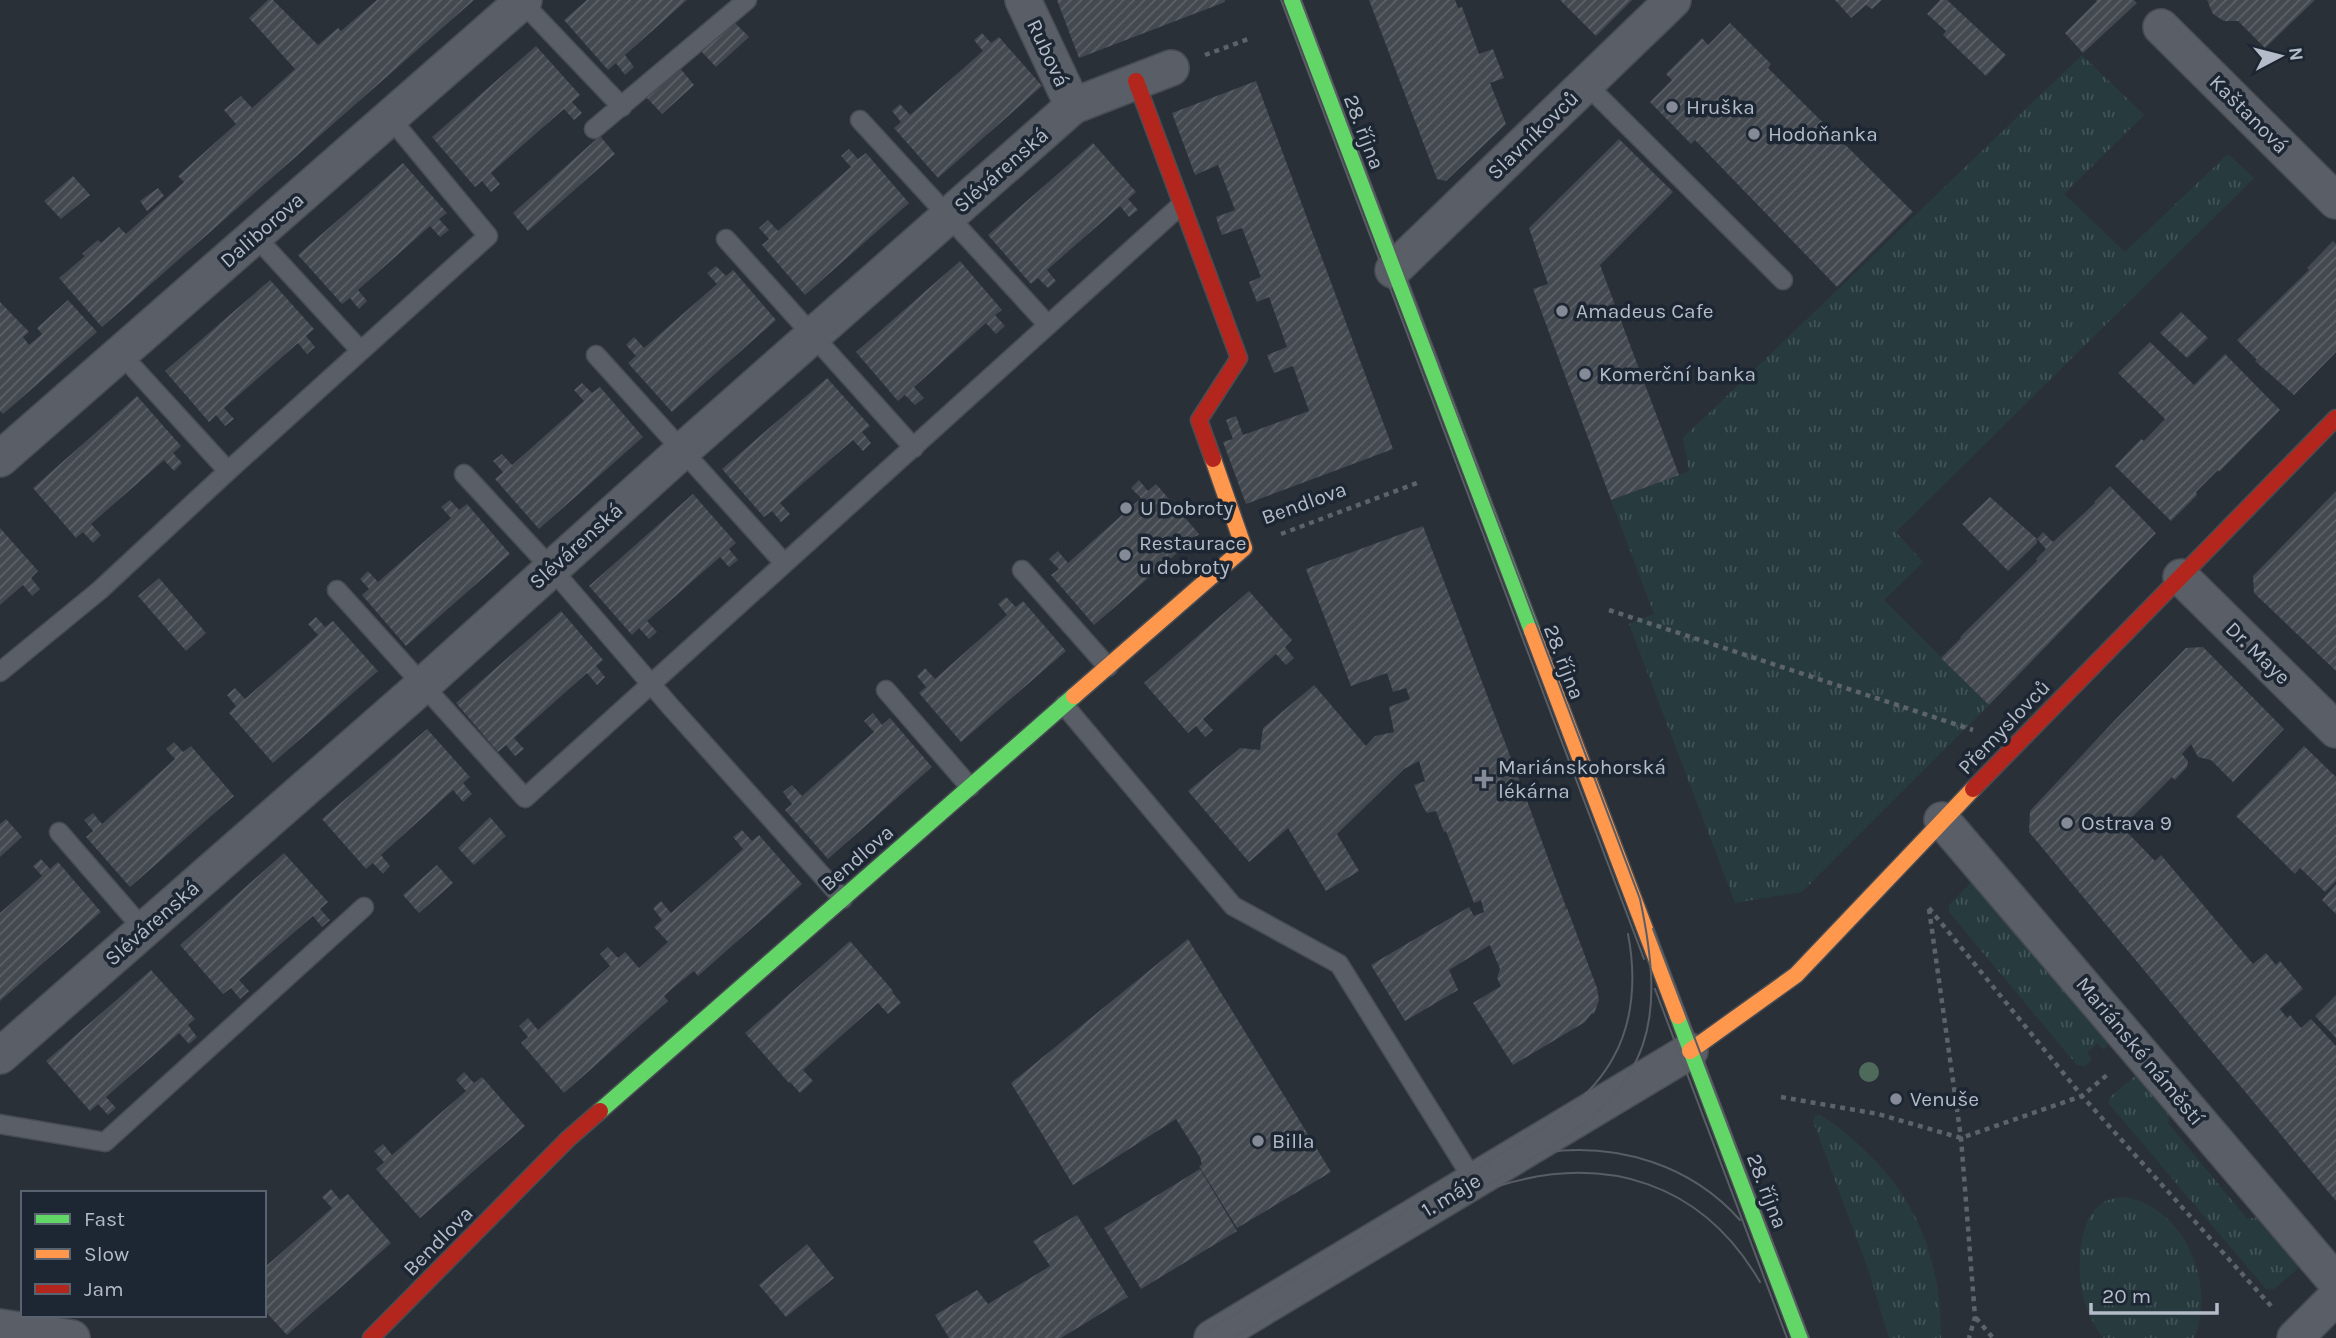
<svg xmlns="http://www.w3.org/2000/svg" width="2336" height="1338" viewBox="0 0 2336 1338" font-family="Karla,sans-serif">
  <defs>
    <pattern id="grass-tufts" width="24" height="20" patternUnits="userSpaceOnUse" patternTransform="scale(1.75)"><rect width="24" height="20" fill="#273a3e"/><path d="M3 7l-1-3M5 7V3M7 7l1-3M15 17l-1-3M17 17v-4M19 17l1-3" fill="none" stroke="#445559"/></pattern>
    <pattern id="building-hatch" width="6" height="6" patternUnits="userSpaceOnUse" patternTransform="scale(1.75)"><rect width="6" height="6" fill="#444950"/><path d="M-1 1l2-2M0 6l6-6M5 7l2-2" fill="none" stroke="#5d6168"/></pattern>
  </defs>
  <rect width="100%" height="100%" fill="#2a3038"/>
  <g fill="url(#grass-tufts)">
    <polygon points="2082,55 2144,115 2064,194 2125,252 2228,154 2254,178 1896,532 1923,562 1884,600 1989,705 1802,892 1735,903 1629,624 1654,614 1611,500 1689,471 1683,438"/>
    <polygon points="1978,876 2110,1042 2104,1050 2097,1043 2087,1053 2092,1060 2085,1066 2077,1065 1949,912 1949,905"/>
    <polygon points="2140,1076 2171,1110 2168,1123 2247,1219 2261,1217 2301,1266 2274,1289 2266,1289 2109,1104 2109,1098 2134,1077"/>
    <path d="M1820 1115C1836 1124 1849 1135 1862 1148 1919 1200 1941 1262 1941 1338H1889L1869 1272 1813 1121 1815 1116Z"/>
    <path d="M2122 1197C2184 1204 2217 1285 2194 1338H2103C2096 1327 2089 1316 2085 1304 2077 1277 2075 1223 2101 1204 2107 1199 2114 1199 2122 1197Z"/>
  </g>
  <g fill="url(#building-hatch)">
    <polygon points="268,0 273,0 318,45 338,28 341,31 377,0 474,0 102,327 59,278 85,256 82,254 98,240 101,243 119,227 126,234 184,182 178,176 236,124 224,110 241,96 252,108 295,69 249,18"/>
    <polygon points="587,0 687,0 625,55 634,67 625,75 616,63 608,70 564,20"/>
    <polygon points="1057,0 1225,0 1225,2 1079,58"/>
    <polygon points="1369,0 1455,0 1458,8 1462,7 1479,54 1493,49 1504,78 1490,83 1506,124 1446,181 1437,179"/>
    <polygon points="1560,0 1632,0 1596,36"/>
    <polygon points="1835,0 1882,0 1872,9 1866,5 1851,18"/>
    <polygon points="1940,0 1947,0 2006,55 1986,76 1943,35 1946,31 1927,14"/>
    <polygon points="2095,0 2134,0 2137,3 2083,53 2065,33 2097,1"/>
    <polygon points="2207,0 2315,0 2265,48 2238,21 2224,21 2213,14"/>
    <polygon points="732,20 749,37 716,67 700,50"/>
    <polygon points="1730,23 1771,64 1768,68 1913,212 1837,287 1695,140 1691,144 1650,102 1672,80 1666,74 1702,38 1708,45"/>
    <polygon points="982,33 991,43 999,37 1042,86 938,178 894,128 901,122 892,111 900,104 910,115 983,51 974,40"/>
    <polygon points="536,46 580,95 572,102 582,113 574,120 564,109 491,173 500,184 491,192 482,181 475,187 432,137"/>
    <polygon points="679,67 694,85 662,114 646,97"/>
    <polygon points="1256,81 1393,449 1246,504 1223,442 1233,439 1226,420 1236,416 1243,435 1309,411 1293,366 1274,373 1267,355 1287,347 1269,297 1257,302 1249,282 1261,277 1242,228 1222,235 1219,227 1216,217 1235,210 1218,165 1195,175 1172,113"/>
    <polygon points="600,136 615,154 528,231 513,213"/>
    <polygon points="1619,139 1673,192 1600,265 1679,475 1611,500 1533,289 1548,284 1529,228"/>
    <polygon points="1093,143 1136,192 1128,199 1138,210 1129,217 1120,206 1047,270 1056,281 1048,288 1038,278 1031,284 988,235"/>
    <polygon points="849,149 858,159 866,153 909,203 805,295 762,245 769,239 759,228 768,220 778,231 851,167 841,156"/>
    <polygon points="403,163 447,213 439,219 449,230 440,237 430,226 358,290 367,301 359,309 350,298 342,304 298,255"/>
    <polygon points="73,176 90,195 61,219 44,201"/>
    <polygon points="158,188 164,196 147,211 140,201"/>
    <polygon points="2333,241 2336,244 2336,352 2294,395 2255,361 2257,360 2237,340 2309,270 2307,268"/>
    <polygon points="960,261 1002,310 995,315 1005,326 996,334 986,323 914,387 924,398 915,405 905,395 898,401 856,352"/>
    <polygon points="716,266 726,276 733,270 776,320 672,412 628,363 636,356 626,345 634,337 644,348 717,284 707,273"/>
    <polygon points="270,280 314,329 306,336 315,347 307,354 298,343 224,408 234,419 225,426 216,415 209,422 165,371"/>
    <polygon points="68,300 97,332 3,414 0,411 0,302 29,332 23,337 29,345 42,334 37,328"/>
    <polygon points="2181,312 2208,338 2187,358 2160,333"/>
    <polygon points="2150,342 2194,385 2225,354 2280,410 2219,472 2218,470 2196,492 2197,495 2171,521 2115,466 2141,439 2144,441 2165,419 2118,373"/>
    <polygon points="827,378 870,426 862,432 871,443 863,451 853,440 780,503 790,514 781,522 772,511 764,517 722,469"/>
    <polygon points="582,383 592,393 600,387 643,437 539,529 495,479 503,472 493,461 502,454 512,465 584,401 574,390"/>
    <polygon points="137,396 181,446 173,453 182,463 174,471 164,460 91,524 101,535 93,543 83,532 76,538 33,488"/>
    <polygon points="1139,480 1148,491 1156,484 1199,534 1094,625 1051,575 1059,569 1049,559 1058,551 1068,563 1141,498 1131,488"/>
    <polygon points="2110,486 2156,533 1989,705 1941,658 1961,638 1960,637 2037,561 2036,559 2046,549 2037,539 2043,532 2053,542 2095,503 2094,502"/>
    <polygon points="2336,491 2336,671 2254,593 2253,576"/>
    <polygon points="693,494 736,543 729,549 738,560 729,567 720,557 647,621 657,632 649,639 639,628 632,635 589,586"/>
    <polygon points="1990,497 2037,539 2037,543 2008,571 1962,524"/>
    <polygon points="450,500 459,510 467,504 510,554 406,646 362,595 369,589 360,579 368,571 378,582 451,518 441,507"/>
    <polygon points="1423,526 1526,798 1566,907 1563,910 1567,908 1597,988 1599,1000 1594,1014 1592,1013 1585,1022 1513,1065 1473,1003 1501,986 1497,978 1500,969 1490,945 1449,970 1458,990 1405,1021 1371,965 1469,907 1474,916 1484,912 1481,900 1474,903 1446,831 1444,832 1436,811 1427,813 1423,807 1414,785 1425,781 1419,761 1404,769 1337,834 1359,871 1326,891 1288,828 1249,862 1188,791 1240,748 1260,750 1263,728 1314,685 1366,746 1375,736 1394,732 1389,707 1410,699 1406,688 1393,692 1387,673 1351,686 1306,569"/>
    <polygon points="0,528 38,571 31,578 40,589 32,596 23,585 0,605"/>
    <polygon points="159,578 206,633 186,651 138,596"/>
    <polygon points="1249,591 1292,640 1285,647 1294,658 1286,665 1276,654 1203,719 1213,730 1205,737 1196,726 1188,733 1144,683"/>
    <polygon points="1006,597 1016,607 1023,601 1066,651 961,742 919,693 926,687 917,676 925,668 935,679 1007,615 998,604"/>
    <polygon points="561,611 603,660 596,666 605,677 597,685 587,673 514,738 524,749 515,756 506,745 498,752 456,703"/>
    <polygon points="316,617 325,627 333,621 378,671 273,763 229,713 236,706 227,695 235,688 245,699 318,635 308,624"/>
    <polygon points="2203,647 2284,729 2233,782 2211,760 2198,757 2191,744 2182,754 2188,761 2187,767 2175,780 2172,777 2122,827 2155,861 2161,855 2253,964 2266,953 2276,965 2280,961 2303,989 2280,1009 2287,1018 2290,1015 2301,1028 2311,1019 2336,1046 2336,1201 2029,832 2030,811 2114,721 2186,648"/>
    <polygon points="873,713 882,725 890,718 932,767 828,859 785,810 792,804 783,792 792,785 802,796 874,732 864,721"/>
    <polygon points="427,729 470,777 463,783 472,794 463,802 453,790 381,855 390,866 383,874 373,863 366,869 322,819"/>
    <polygon points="174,742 183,752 191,746 234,796 130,887 86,837 93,831 84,820 93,813 102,824 175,759 166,749"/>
    <polygon points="2304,746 2336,777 2336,881 2325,892 2300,868 2295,874 2236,816"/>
    <polygon points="490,817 506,836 474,865 458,848"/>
    <polygon points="6,819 22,837 0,857 0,824"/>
    <polygon points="742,830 752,841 759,835 802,884 698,976 694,971 674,987 664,996 668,1001 564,1093 521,1043 528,1037 519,1026 528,1018 538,1030 610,966 600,954 608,947 618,958 625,952 639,968 668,942 654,927 662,920 653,908 661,901 671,913 743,849 733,837"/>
    <polygon points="284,853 328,902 320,909 330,920 322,927 313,916 239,980 249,991 240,999 231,988 223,994 180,945"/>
    <polygon points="41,859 50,869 58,862 101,912 0,1001 0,913 42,876 33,866"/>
    <polygon points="437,865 453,883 419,913 403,895"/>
    <polygon points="2336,884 2336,914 2322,900"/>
    <polygon points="1188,939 1331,1172 1237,1228 1199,1166 1202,1165 1200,1157 1176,1119 1073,1185 1011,1083"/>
    <polygon points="850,941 893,991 892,992 901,1003 888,1014 878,1003 803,1070 813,1081 800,1093 790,1082 789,1083 745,1033"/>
    <polygon points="151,970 195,1019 188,1025 197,1037 189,1044 179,1033 106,1097 116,1108 108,1115 98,1104 90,1111 46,1061"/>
    <polygon points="2336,995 2336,1038 2315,1016"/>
    <polygon points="464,1072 474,1083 482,1077 525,1126 420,1218 376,1169 384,1162 374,1151 383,1144 392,1155 466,1091 456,1080"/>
    <polygon points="1200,1169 1237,1231 1141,1289 1104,1228"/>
    <polygon points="331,1189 340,1200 348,1194 391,1243 287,1335 264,1310 264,1268 332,1208 322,1197"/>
    <polygon points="1077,1215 1128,1297 1061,1338 949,1338 935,1315 977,1290 988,1304 1050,1266 1033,1241"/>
    <polygon points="807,1244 834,1278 786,1317 759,1285"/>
  </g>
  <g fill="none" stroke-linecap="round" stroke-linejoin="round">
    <g stroke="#484c53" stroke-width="21">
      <g id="lane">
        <polyline points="522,2 622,107"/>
        <polyline points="1586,84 1783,280"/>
        <polyline points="860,120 1048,325"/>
        <polyline points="594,129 747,0"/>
        <polyline points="255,236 360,350"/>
        <polyline points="726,239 914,448"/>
        <polyline points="121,354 228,471"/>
        <polyline points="596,355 784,563"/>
        <polyline points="464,474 551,568 670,706 843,899"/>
        <polyline points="1022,570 1108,667"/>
        <polyline points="337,590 525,798 1181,205"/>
        <polyline points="0,672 100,590 228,471 488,236 391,119"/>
        <polyline points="886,690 970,787"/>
        <polyline points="1064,705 1233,906 1339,964 1474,1181"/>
        <polyline points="59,832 144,930"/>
        <polyline points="0,1124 105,1142 364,907"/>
      </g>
    </g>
    <g stroke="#484c53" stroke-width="38">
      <g id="street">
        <polyline points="1023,0 1073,106"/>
        <polyline points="2161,27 2336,201"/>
        <polyline points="1393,270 1673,0"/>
        <polyline points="0,459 524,0"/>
        <polyline points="2181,577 2336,730"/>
        <polyline points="1942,820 2336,1282"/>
        <polyline points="0,1056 423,685 682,451 1073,106 1171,68"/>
        <polyline points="0,1327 72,1338"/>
        <polyline points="1212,1338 1690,1051"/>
        <polyline points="2295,1338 2336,1297"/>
      </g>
    </g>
    <g stroke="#484c53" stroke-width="19">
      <g id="fast">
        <polyline points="1292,0 1532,631"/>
        <polyline points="1678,1016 1800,1338"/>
        <polyline points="600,1111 1074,696"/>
      </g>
    </g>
    <g stroke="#484c53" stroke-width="19">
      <g id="slow">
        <polyline points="1532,631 1678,1016"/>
        <polyline points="1074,696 1244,548 1213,459"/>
        <polyline points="1690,1051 1796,975 1973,789"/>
      </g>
    </g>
    <g stroke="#484c53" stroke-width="19">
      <g id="jam">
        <polyline points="1136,81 1239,358 1199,420 1213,459"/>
        <polyline points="1973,789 2336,418"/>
        <polyline points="371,1338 568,1139 600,1111"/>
      </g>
    </g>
    <g stroke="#5d636a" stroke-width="4.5" stroke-dasharray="5 5" stroke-linecap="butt">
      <polyline points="1205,55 1248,39"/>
      <polyline points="1281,534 1420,482"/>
      <polyline points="1609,610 1973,730"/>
      <polyline points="1929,908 2082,1096 2271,1306"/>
      <polyline points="1929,909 1961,1138 1975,1317 1969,1338"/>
      <polyline points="1781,1097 1878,1114 1961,1138 2082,1096 2107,1075"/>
      <polyline points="1976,1318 1993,1338"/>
    </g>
    <use href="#lane" stroke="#5a5e66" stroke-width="18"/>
    <use href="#street" stroke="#5a5e66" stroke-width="35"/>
    <use href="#fast" stroke="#63d668" stroke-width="16"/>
    <use href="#slow" stroke="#ff974d" stroke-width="16"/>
    <use href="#jam" stroke="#b3261e" stroke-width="16"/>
    <g stroke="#595d64" stroke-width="2">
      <polyline points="1281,0 1644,959"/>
      <polyline points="1653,929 1809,1338"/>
      <polyline points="1655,989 1787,1338"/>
      <path d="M1547 1152C1619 1143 1691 1165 1740 1220"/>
      <path d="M1498 1186C1605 1153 1702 1182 1760 1282"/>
      <path d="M1195 1338C1267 1295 1338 1252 1410 1209 1442 1190 1474 1171 1505 1151 1546 1126 1589 1102 1613 1058 1634 1021 1636 975 1628 934"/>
      <path d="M1233 1338 1543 1152C1653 1084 1666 1021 1640 899L1301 0"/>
    </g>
  </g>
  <circle fill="#4e6a5a" cx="1869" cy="1072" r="10"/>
  <g fill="#848b96" stroke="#1d2633" stroke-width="2.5">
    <circle cx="1672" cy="107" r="7"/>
    <circle cx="1754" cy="134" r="7"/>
    <circle cx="1562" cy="311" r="7"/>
    <circle cx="1585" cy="374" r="7"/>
    <circle cx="1126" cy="508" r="7"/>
    <circle cx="1125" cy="555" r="7"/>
    <path d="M1480.5 768.5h7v7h7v7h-7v7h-7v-7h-7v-7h7z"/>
    <circle cx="2067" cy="823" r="7"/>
    <circle cx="1896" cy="1099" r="7"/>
    <circle cx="1258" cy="1141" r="7"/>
  </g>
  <g text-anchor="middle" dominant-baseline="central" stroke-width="7" stroke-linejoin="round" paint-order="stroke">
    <g font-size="21" fill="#b4bcc9" stroke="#1d2633">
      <text transform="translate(1048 53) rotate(65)">Rubová</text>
      <text transform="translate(2249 114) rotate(45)">Kaštanová</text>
      <text transform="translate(1364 132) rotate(69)">28. října</text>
      <text transform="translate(1533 135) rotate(-44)">Slavníkovců</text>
      <text transform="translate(1001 170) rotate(-41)">Slévárenská</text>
      <text transform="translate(262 230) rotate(-41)">Daliborova</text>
      <text transform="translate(1304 503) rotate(-20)">Bendlova</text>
      <text transform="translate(576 546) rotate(-42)">Slévárenská</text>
      <text transform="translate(2258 653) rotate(44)">Dr. Maye</text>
      <text transform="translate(1564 662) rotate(69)">28. října</text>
      <text transform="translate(2004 727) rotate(-46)">Přemyslovců</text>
      <text transform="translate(857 858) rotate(-41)">Bendlova</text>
      <text transform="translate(152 923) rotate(-41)">Slévárenská</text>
      <text transform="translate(2140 1051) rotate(50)">Mariánské náměstí</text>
      <text transform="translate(1767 1191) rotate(69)">28. října</text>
      <text transform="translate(1451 1195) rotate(-31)">1. máje</text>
      <text transform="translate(438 1241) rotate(-45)">Bendlova</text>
    </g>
    <g font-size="21" fill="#b4bcc9" stroke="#1d2633" text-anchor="start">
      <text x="1686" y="107">Hruška</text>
      <text x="1768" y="134">Hodoňanka</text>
      <text x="1576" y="311">Amadeus Cafe</text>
      <text x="1599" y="374">Komerční banka</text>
      <text x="1140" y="508">U Dobroty</text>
      <text x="1139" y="543">Restaurace<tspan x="1139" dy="24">u dobroty</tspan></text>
      <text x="1498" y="767">Mariánskohorská<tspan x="1498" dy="24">lékárna</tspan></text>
      <text x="2081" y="823">Ostrava 9</text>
      <text x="1910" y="1099">Venuše</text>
      <text x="1272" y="1141">Billa</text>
    </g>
  </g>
  <rect x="21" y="1191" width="245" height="126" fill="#1d2633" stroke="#59626f" stroke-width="2"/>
  <rect x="35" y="1214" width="35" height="10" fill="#63d668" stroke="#59626f" stroke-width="2"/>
  <text x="84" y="1226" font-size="21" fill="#b4bcc9">Fast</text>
  <rect x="35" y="1249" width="35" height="10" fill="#ff974d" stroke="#59626f" stroke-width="2"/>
  <text x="84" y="1261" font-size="21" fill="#b4bcc9">Slow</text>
  <rect x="35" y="1284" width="35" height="10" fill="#b3261e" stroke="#59626f" stroke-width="2"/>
  <text x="84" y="1296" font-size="21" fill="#b4bcc9">Jam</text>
  <g transform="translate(2280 56) rotate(83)" stroke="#1d2633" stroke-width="5" paint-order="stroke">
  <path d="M0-5L12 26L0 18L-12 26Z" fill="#b4bcc9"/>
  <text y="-10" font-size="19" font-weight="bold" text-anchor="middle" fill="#b4bcc9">N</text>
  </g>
  <path d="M2091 1303v10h126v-10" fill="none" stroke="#b4bcc9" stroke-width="3.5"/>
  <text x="2102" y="1303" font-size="21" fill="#b4bcc9" stroke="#1d2633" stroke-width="5" paint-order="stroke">20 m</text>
</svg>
